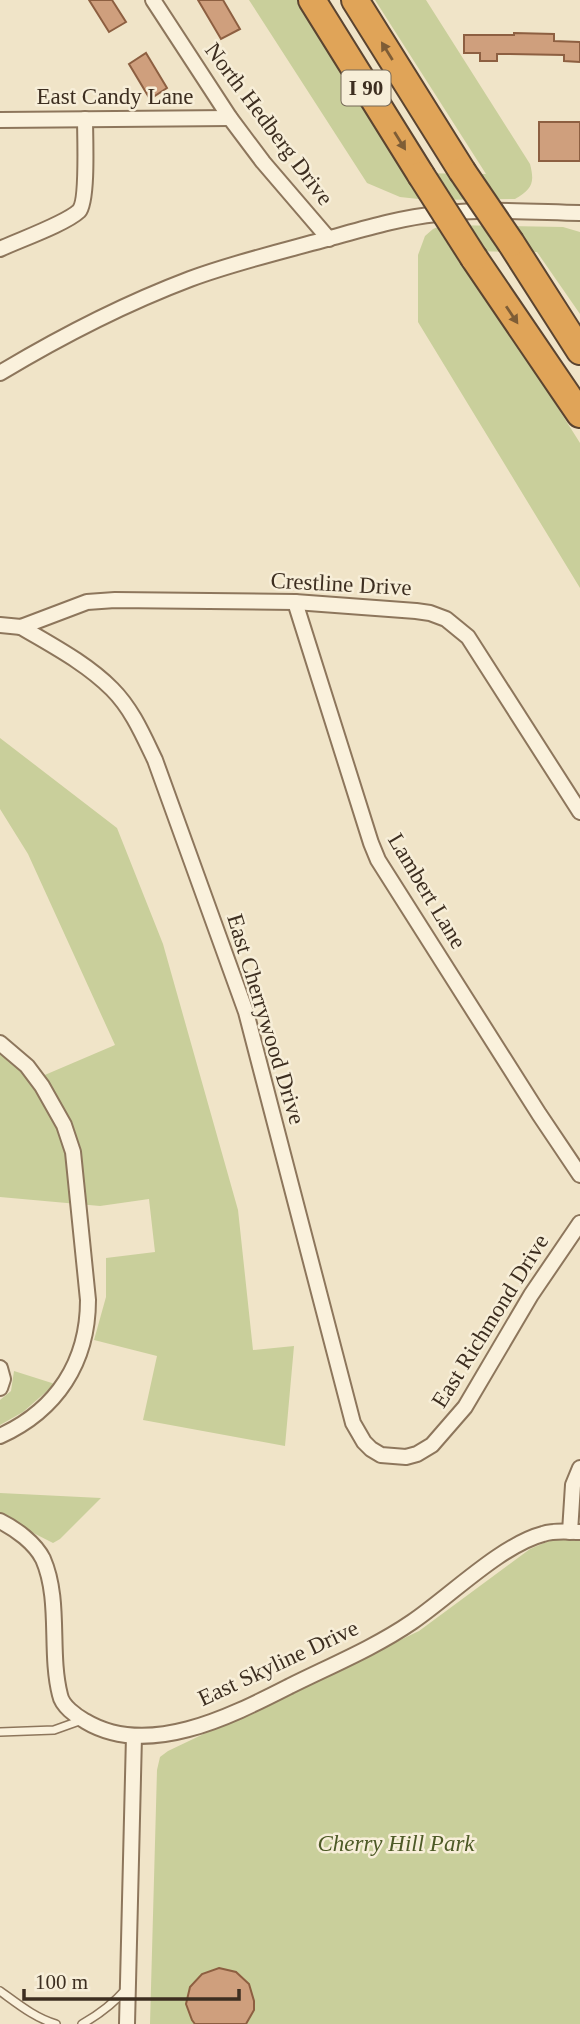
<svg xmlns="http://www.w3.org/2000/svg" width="580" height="2024" viewBox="0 0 580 2024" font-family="Georgia,serif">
  <rect width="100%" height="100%" fill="#f0e4c8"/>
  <g fill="#c9cf9b">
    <path d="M249 0H298L409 173 486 174 375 0H426L530 164C535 183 532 189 515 199L428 200 400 197 367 183Z"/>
    <polygon points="443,225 563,227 580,232 580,314 537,252 459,251 580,443 580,588 418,322 418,255 425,236 433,229"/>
    <polygon points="0,738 117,828 163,944 238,1210 253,1350 294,1346 285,1446 143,1420 157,1356 94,1340 106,1297 106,1258 155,1252 149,1199 100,1206 0,1197 0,1051 33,1080 115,1045 28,854 0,809"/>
    <polygon points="14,1371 55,1384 23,1412 0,1425 0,1400 11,1391"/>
    <polygon points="0,1493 101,1498 60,1539 53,1543 0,1516"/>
    <polygon points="580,1539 580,2024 150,2024 157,1770 160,1757 168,1751 419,1631 530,1549 551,1540"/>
  </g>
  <g fill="#cf9f7d" stroke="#8d5f41" stroke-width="2">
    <polygon points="89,0 112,0 126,22 109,32"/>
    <polygon points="198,0 223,0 240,29 221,39"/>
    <polygon points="514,33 554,34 554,41 580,42 580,62 564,61 564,55 510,54 497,54 497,61 480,61 480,53 464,53 464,35 514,35"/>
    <polygon points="146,53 167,88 150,99 129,64"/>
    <rect x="539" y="122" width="41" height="39"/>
    <polygon points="219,1968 236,1972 249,1984 254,2001 254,2010 246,2024 195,2024 192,2020 186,2004 190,1987 202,1974"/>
  </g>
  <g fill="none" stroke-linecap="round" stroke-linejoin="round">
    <g stroke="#8d765c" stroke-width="10">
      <g id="service">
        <polyline points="0,1732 54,1730 82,1720"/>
        <path d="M0 1991C18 2004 35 2018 56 2024"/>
        <path d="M82 2024C100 2014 114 2003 127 1988"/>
      </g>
    </g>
    <g stroke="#8d765c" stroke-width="18">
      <g id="minor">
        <polyline points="153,0 230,118 263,162 329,239"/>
        <polyline points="0,120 230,118"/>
        <path d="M0 249C19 240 65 224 79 211 88 201 85 135 85 119"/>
        <path d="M0 373C60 337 124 304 190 279 233 263 279 252 323 240 360 230 398 218 437 214 484 208 533 212 580 213"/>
        <polyline points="295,602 371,843 378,860 539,1114 580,1175"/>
        <polyline points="0,625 21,627 87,602 115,600 295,602 416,611 430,613 446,619 468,637 580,812"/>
        <path d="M21 627C53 646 86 663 112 689 132 709 143 735 155 760L246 1012 353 1423 364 1442 371 1449 381 1455 406 1457 417 1454 432 1445 465 1407 531 1295 580 1223"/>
        <path d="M0 1043 27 1066 42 1086 64 1125 73 1152 88 1300C88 1362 57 1410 0 1436"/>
        <polyline points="0,1368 3,1379 0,1388"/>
        <path d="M0 1521C16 1529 35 1543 43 1559 61 1600 49 1652 60 1695 62 1706 76 1716 85 1721 148 1759 231 1716 290 1686 330 1666 374 1648 412 1622 449 1597 501 1545 543 1534 555 1530 568 1532 580 1532"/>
        <polyline points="570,1532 573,1485 580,1468"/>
        <polyline points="127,2024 134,1736"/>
      </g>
    </g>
    <g stroke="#5b4430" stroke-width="30">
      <g id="motorway">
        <polyline points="312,0 421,175"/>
        <polyline points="355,0 462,171"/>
        <polyline points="511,243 580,351"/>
        <polyline points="474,258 580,414"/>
      </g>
    </g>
    <use href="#service" stroke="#faf1dc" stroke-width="7"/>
    <use href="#minor" stroke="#faf1dc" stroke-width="14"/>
    <use href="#motorway" stroke="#e0a458" stroke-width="26"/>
    <g stroke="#5b4430" stroke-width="30" stroke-linecap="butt">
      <g id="motorway-bridge">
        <polyline points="462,171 511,243"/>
        <polyline points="421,175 474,258"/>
      </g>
    </g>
    <use href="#motorway-bridge" stroke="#e0a458" stroke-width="26"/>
  </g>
  <defs><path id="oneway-solid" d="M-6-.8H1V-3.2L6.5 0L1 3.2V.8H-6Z" transform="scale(1.75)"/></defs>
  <g fill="#7e5d36">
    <use href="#oneway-solid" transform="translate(387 51) rotate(-122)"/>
    <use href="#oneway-solid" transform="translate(400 141) rotate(58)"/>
    <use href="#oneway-solid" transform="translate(512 315) rotate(56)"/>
  </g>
  <g text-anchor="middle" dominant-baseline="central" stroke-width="5" stroke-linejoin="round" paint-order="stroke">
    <rect fill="#f7eed8" stroke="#756857" stroke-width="2" x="341.5" y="70.5" width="49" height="35" rx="5"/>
    <g font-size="21" font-weight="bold" fill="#3d2e20">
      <text x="366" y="88">I 90</text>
    </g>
    <g font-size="23" fill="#3d2e20" stroke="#f7eed8">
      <text x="115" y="96">East Candy Lane</text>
      <text transform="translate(269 124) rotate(53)">North Hedberg Drive</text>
      <text transform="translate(341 584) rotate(3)">Crestline Drive</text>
      <text transform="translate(427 891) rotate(59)">Lambert Lane</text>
      <text transform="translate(266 1019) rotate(73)">East Cherrywood Drive</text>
      <text transform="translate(490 1321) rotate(-58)">East Richmond Drive</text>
      <text transform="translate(278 1663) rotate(-25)">East Skyline Drive</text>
    </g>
    <g font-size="23" font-style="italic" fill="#4d5a26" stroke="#f7eed8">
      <text x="396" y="1843">Cherry Hill Park</text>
    </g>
  </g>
  <path d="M24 1989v10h215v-10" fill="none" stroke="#3d2e20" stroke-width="3.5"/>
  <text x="35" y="1989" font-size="21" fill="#3d2e20" stroke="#f7eed8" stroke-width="5" paint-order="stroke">100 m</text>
</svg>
